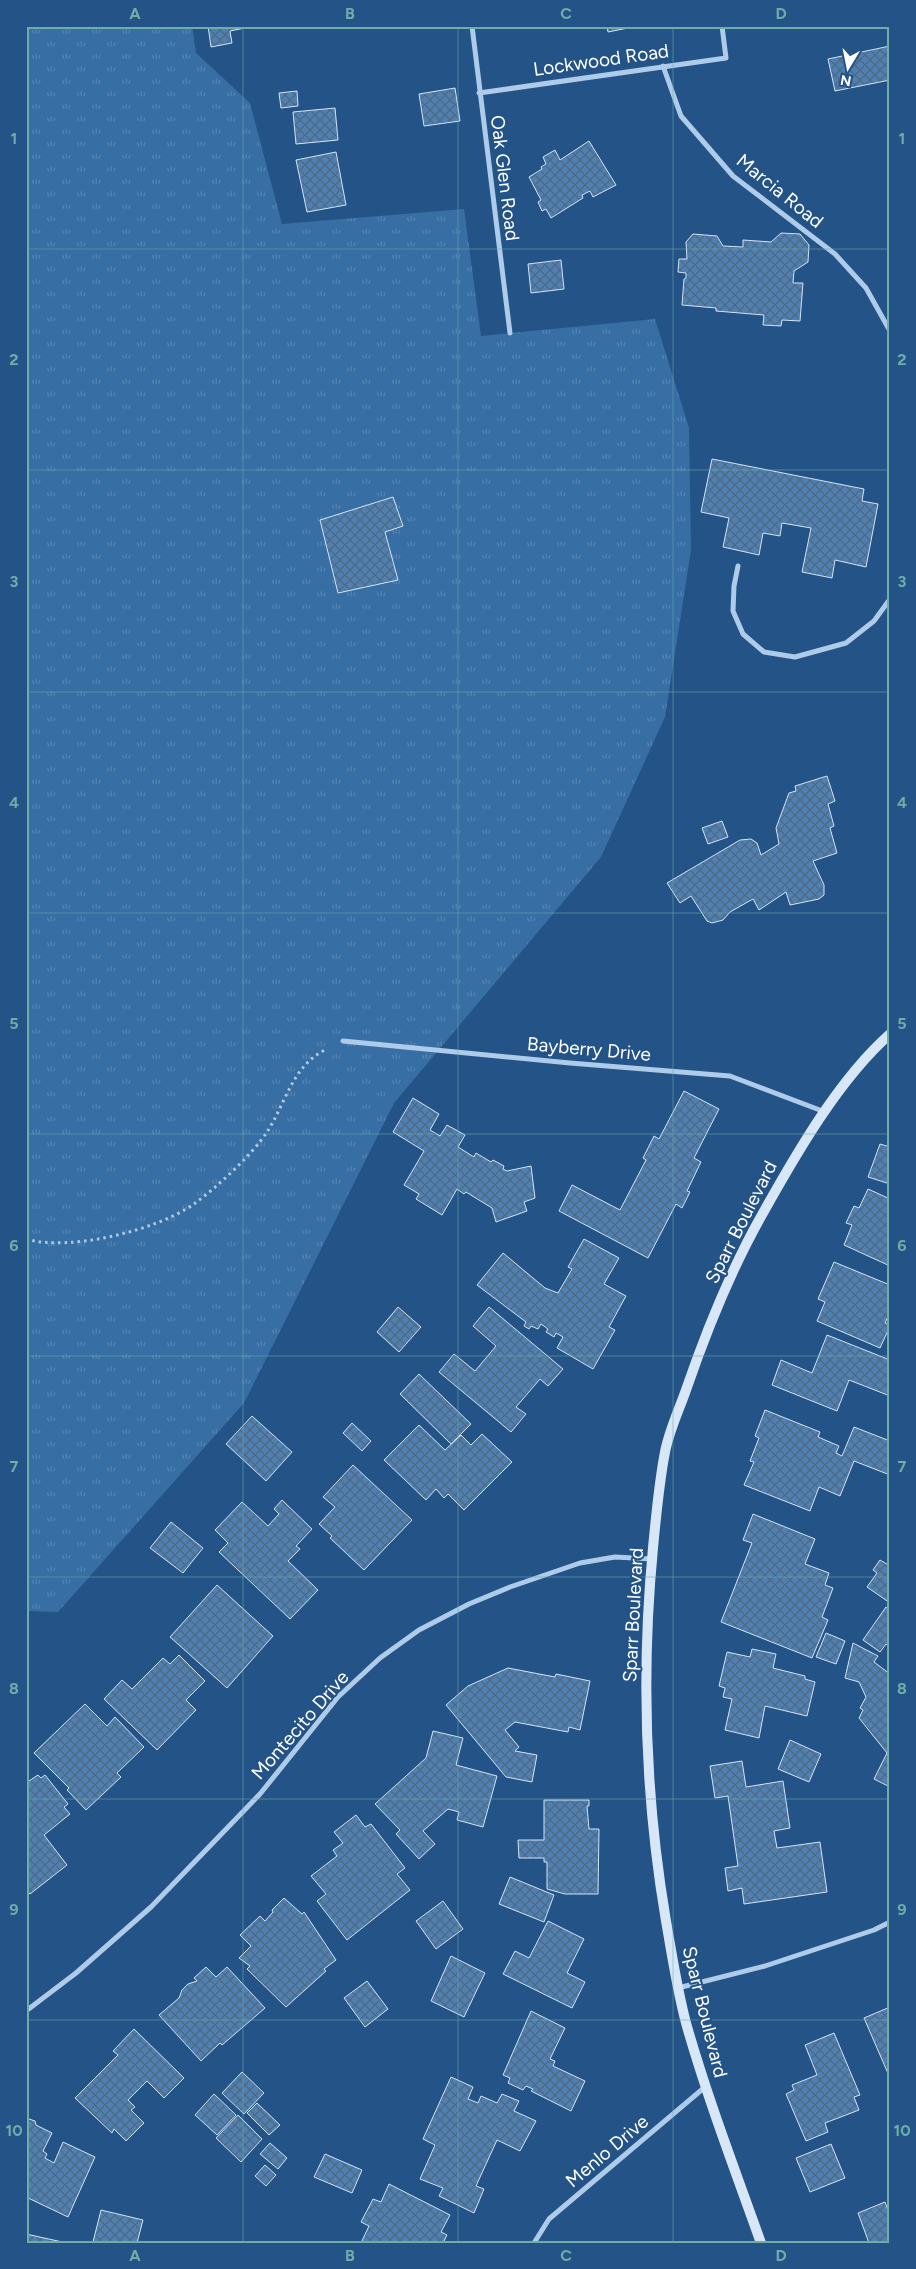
<svg xmlns="http://www.w3.org/2000/svg" width="916" height="2269" viewBox="0 0 916 2269" font-family="Figtree,sans-serif">
  <defs>
    <pattern id="grass-tufts" width="24" height="20" patternUnits="userSpaceOnUse" patternTransform="scale(1.25)"><rect width="24" height="20" fill="#376ea4"/><path d="M3 7l-1-3M5 7V3M7 7l1-3M15 17l-1-3M17 17v-4M19 17l1-3" fill="none" stroke="#5584b2"/></pattern>
    <pattern id="building-cross-hatch" width="8" height="8" patternUnits="userSpaceOnUse" patternTransform="scale(1.25)"><rect width="8" height="8" fill="#5080b1"/><path d="M0 0l8 8M0 8l8-8" fill="none" stroke="#4e6984"/></pattern>
  </defs>
  <rect width="100%" height="100%" fill="#235387"/>
  <polygon fill="url(#grass-tufts)" points="26,26 192,26 196,53 250,103 282,224 464,209 481,336 655,319 689,428 691,550 665,717 601,857 394,1103 244,1403 58,1612 26,1611"/>
  <g fill="url(#building-cross-hatch)" stroke="#d2e5f7">
    <polygon points="208,26 255,26 230,31 232,43 211,47"/>
    <polygon points="607,26 638,26 608,32"/>
    <polygon points="890,46 890,80 835,91 828,59"/>
    <polygon points="455,88 460,121 424,126 419,94"/>
    <polygon points="297,91 298,106 281,108 279,93"/>
    <polygon points="335,108 338,140 296,144 293,112"/>
    <polygon points="589,141 616,185 593,197 590,191 582,195 583,198 551,218 546,209 542,211 538,202 541,200 529,177 542,169 541,167 546,164 543,157 555,150 560,160"/>
    <polygon points="336,152 346,205 307,212 296,160"/>
    <polygon points="781,233 800,234 809,245 808,262 794,271 793,283 803,283 800,321 782,320 781,326 763,325 764,315 716,311 716,308 682,305 684,279 686,278 686,273 678,272 679,259 687,259 686,242 693,234 717,236 723,246 743,247 743,240 771,242"/>
    <polygon points="561,260 564,289 531,293 528,264"/>
    <polygon points="712,459 864,489 862,501 878,504 866,567 835,560 832,578 802,572 811,528 782,523 780,536 763,533 759,555 723,547 729,518 701,512"/>
    <polygon points="393,497 403,526 385,532 398,580 338,593 320,520"/>
    <polygon points="827,776 835,801 828,804 834,826 830,828 837,853 813,861 824,885 824,895 819,899 790,905 786,892 759,910 753,899 730,912 723,920 712,923 707,921 691,896 680,903 667,883 740,840 751,839 757,843 761,855 779,844 776,828 789,793 796,791 795,786"/>
    <polygon points="722,821 728,837 708,844 702,828"/>
    <polygon points="684,1091 719,1109 694,1158 701,1162 687,1191 690,1192 682,1208 676,1204 648,1258 559,1211 572,1185 620,1210 646,1160 643,1158 654,1136 659,1139"/>
    <polygon points="413,1098 439,1114 430,1130 440,1136 447,1125 465,1135 458,1147 474,1157 476,1153 491,1162 493,1160 504,1166 503,1169 507,1171 531,1166 535,1198 524,1202 527,1211 496,1222 492,1208 466,1192 464,1194 457,1189 442,1215 416,1199 419,1194 404,1185 424,1151 393,1132"/>
    <polygon points="880,1144 890,1147 890,1184 868,1177"/>
    <polygon points="868,1189 890,1199 890,1266 844,1245 852,1225 846,1223 854,1206 859,1208"/>
    <polygon points="584,1239 619,1258 604,1284 626,1296 609,1327 615,1330 593,1369 557,1348 563,1337 556,1333 554,1337 546,1332 548,1329 541,1324 538,1329 531,1326 529,1329 524,1326 526,1322 477,1285 503,1253 545,1288 558,1293 572,1269 568,1267"/>
    <polygon points="834,1262 890,1285 890,1312 885,1323 890,1326 880,1348 817,1321 825,1302 818,1299"/>
    <polygon points="398,1307 421,1327 399,1352 377,1332"/>
    <polygon points="489,1307 563,1369 548,1386 540,1379 516,1407 526,1414 511,1432 439,1372 454,1354 475,1371 496,1346 473,1326"/>
    <polygon points="827,1335 890,1360 890,1396 849,1380 837,1411 772,1385 781,1360 812,1373"/>
    <polygon points="419,1374 471,1424 451,1444 400,1394"/>
    <polygon points="765,1410 820,1432 818,1437 839,1446 836,1453 842,1456 854,1427 890,1441 890,1475 854,1461 840,1496 819,1487 810,1511 744,1485 754,1462 750,1461 759,1438 755,1436"/>
    <polygon points="252,1416 292,1452 266,1481 226,1444"/>
    <polygon points="352,1423 371,1441 362,1451 343,1433"/>
    <polygon points="419,1425 445,1450 461,1435 471,1445 482,1434 512,1462 464,1510 448,1494 444,1498 436,1489 426,1500 384,1460"/>
    <polygon points="353,1465 412,1520 364,1570 330,1538 332,1536 319,1524 335,1507 323,1497"/>
    <polygon points="282,1500 312,1529 296,1546 300,1549 288,1561 318,1590 290,1619 219,1552 228,1543 215,1530 242,1502 268,1526 279,1514 274,1509"/>
    <polygon points="753,1514 815,1539 805,1564 829,1573 825,1585 833,1588 822,1617 828,1620 812,1658 721,1622 752,1543 743,1540"/>
    <polygon points="171,1522 203,1548 183,1573 150,1548"/>
    <polygon points="880,1560 890,1566 890,1603 867,1587 877,1573 873,1570"/>
    <polygon points="217,1585 273,1636 227,1688 170,1637"/>
    <polygon points="886,1607 890,1610 890,1647 886,1644 880,1652 863,1640"/>
    <polygon points="826,1633 845,1641 836,1664 816,1657"/>
    <polygon points="853,1643 878,1656 874,1662 890,1674 890,1787 874,1779 887,1753 859,1718 863,1710 860,1708 866,1697 859,1682 845,1678"/>
    <polygon points="752,1649 776,1654 773,1668 805,1676 805,1679 815,1682 807,1716 765,1706 759,1738 725,1730 732,1699 723,1697 725,1688 719,1686 727,1652 750,1657"/>
    <polygon points="179,1655 205,1681 186,1700 196,1710 157,1750 104,1699 122,1680 132,1689 163,1658 170,1664"/>
    <polygon points="508,1668 555,1677 556,1674 590,1681 580,1730 569,1727 568,1732 515,1722 505,1730 519,1747 515,1751 537,1755 532,1782 506,1777 446,1705 468,1686"/>
    <polygon points="85,1704 107,1726 115,1717 144,1747 117,1773 121,1777 86,1810 67,1790 69,1788 34,1753"/>
    <polygon points="433,1731 463,1738 456,1765 497,1776 483,1827 457,1820 459,1812 448,1809 423,1831 435,1844 419,1859 396,1834 400,1830 375,1804 426,1758"/>
    <polygon points="790,1740 821,1754 809,1782 778,1769"/>
    <polygon points="742,1761 746,1787 783,1781 790,1828 774,1831 777,1848 820,1842 827,1892 744,1904 742,1888 728,1891 725,1868 738,1866 728,1796 715,1798 710,1766"/>
    <polygon points="38,1775 41,1778 45,1775 68,1804 64,1807 70,1814 44,1835 67,1865 30,1894 26,1890 26,1783"/>
    <polygon points="544,1800 589,1800 589,1806 587,1806 589,1829 599,1829 598,1894 565,1894 547,1889 547,1862 544,1862 544,1858 519,1858 518,1840 544,1840"/>
    <polygon points="356,1815 365,1827 371,1824 405,1868 397,1874 410,1890 347,1940 317,1901 326,1894 311,1876 337,1856 333,1850 343,1843 334,1832"/>
    <polygon points="510,1877 554,1895 544,1922 499,1904"/>
    <polygon points="284,1898 302,1914 304,1912 336,1960 324,1969 326,1971 286,2007 247,1969 250,1966 239,1958 251,1946 240,1935 260,1916 265,1921 273,1912 272,1910"/>
    <polygon points="443,1901 463,1929 436,1949 416,1921"/>
    <polygon points="548,1921 584,1939 567,1973 585,1982 572,2008 503,1974 515,1951 529,1958"/>
    <polygon points="451,1956 485,1973 464,2017 431,2001"/>
    <polygon points="206,1967 216,1977 227,1967 265,2008 222,2045 220,2043 201,2061 159,2015 179,1998 182,1990 188,1984 197,1981 194,1978"/>
    <polygon points="367,1981 388,2009 365,2027 344,1998"/>
    <polygon points="890,2007 890,2078 864,2018"/>
    <polygon points="531,2011 565,2028 550,2059 555,2061 553,2066 585,2081 571,2111 531,2091 533,2089 526,2086 523,2090 508,2083 510,2078 503,2075"/>
    <polygon points="134,2029 184,2078 164,2098 147,2081 128,2100 135,2107 131,2110 144,2123 126,2141 114,2129 112,2133 75,2098 118,2055 113,2051"/>
    <polygon points="834,2033 860,2095 854,2097 859,2110 825,2123 828,2132 806,2141 786,2094 794,2090 792,2085 817,2075 805,2045"/>
    <polygon points="242,2072 264,2093 244,2114 222,2093"/>
    <polygon points="451,2077 473,2087 468,2099 478,2103 481,2096 497,2103 502,2094 519,2101 514,2111 536,2121 520,2151 497,2140 476,2186 484,2189 474,2213 439,2196 443,2188 420,2179 435,2145 423,2139"/>
    <polygon points="214,2094 236,2115 217,2135 195,2115"/>
    <polygon points="257,2103 280,2125 269,2135 247,2113"/>
    <polygon points="238,2115 262,2139 241,2162 216,2138"/>
    <polygon points="26,2118 35,2121 36,2125 52,2133 43,2151 47,2154 45,2158 54,2163 63,2142 95,2157 68,2217 26,2197"/>
    <polygon points="270,2143 287,2158 278,2169 260,2154"/>
    <polygon points="831,2144 845,2178 810,2192 796,2158"/>
    <polygon points="325,2154 362,2170 352,2193 314,2177"/>
    <polygon points="265,2165 276,2175 266,2186 255,2176"/>
    <polygon points="389,2184 450,2215 441,2232 447,2235 443,2243 361,2243 369,2226 361,2222 373,2199 381,2202"/>
    <polygon points="885,2202 890,2216 890,2231 888,2232 890,2243 869,2243 858,2213"/>
    <polygon points="101,2210 143,2220 137,2243 93,2242"/>
    <polygon points="26,2234 67,2243 26,2243"/>
  </g>
  <g fill="none" stroke-linecap="round" stroke-linejoin="round">
    <path stroke="#aecbe9" stroke-width="3" stroke-dasharray="2.5 4" stroke-linecap="butt" d="M26 1239C70 1252 157 1230 194 1204 216 1188 252 1155 267 1132 285 1105 292 1066 325 1050"/>
    <g stroke="#aecbe9" stroke-width="5">
      <polyline points="472,26 510,333"/>
      <polyline points="663,66 681,116 733,176 835,254 866,288 890,331"/>
      <polyline points="479,93 726,58 722,26"/>
      <polyline points="738,566 734,586 733,611 743,634 764,652 795,657 846,643 874,621 890,599"/>
      <polyline points="343,1041 570,1063 730,1076 825,1112"/>
      <polyline points="678,1988 765,1966 874,1930 890,1922"/>
      <polyline points="26,2011 76,1973 151,1907 260,1794 338,1697 380,1658 419,1630 469,1604 510,1587 580,1563 615,1557 652,1559"/>
      <polyline points="534,2243 549,2219 705,2087"/>
    </g>
    <path stroke="#d8e7f8" stroke-width="10" d="M761 2243C735 2170 707 2097 686 2023 677 1989 672 1955 666 1921 645 1797 641 1673 653 1548 656 1516 659 1483 665 1452 669 1431 679 1410 686 1390 707 1329 731 1269 763 1213 796 1154 839 1079 890 1034"/>
  </g>
  <path fill="none" stroke="#6fada8" stroke-width="1" stroke-opacity="0.55" d="M243 26V2243M458 26V2243M673 26V2243M26 249H890M26 470H890M26 692H890M26 913H890M26 1134H890M26 1356H890M26 1577H890M26 1799H890M26 2020H890"/>
  <g text-anchor="middle" dominant-baseline="central" stroke-width="4" stroke-linejoin="round" paint-order="stroke">
    <g font-size="19" fill="#fff" stroke="#235387">
      <text transform="translate(601 60) rotate(-8)">Lockwood Road</text>
      <text transform="translate(505 178) rotate(83)">Oak Glen Road</text>
      <text transform="translate(780 191) rotate(39)">Marcia Road</text>
      <text transform="translate(589 1049) rotate(5)">Bayberry Drive</text>
      <text transform="translate(741 1222) rotate(-63)">Sparr Boulevard</text>
      <text transform="translate(633 1615) rotate(-87)">Sparr Boulevard</text>
      <text transform="translate(300 1725) rotate(-49)">Montecito Drive</text>
      <text transform="translate(705 2012) rotate(76)">Sparr Boulevard</text>
      <text transform="translate(607 2151) rotate(-40)">Menlo Drive</text>
    </g>
  </g>
  <rect width="916" height="2269" fill="none" stroke="#235387" stroke-width="55"/>
  <g transform="translate(848 68) rotate(190)" stroke="#235387" stroke-width="4" paint-order="stroke">
  <path d="M0-4L9 19L0 12L-9 19Z" fill="#ffffff"/>
  <text y="-8" font-size="14" font-weight="bold" text-anchor="middle" fill="#ffffff">N</text>
  </g>
  <rect x="28" y="28" width="860" height="2214" fill="none" stroke="#6fada8" stroke-width="2"/>
  <g font-size="16" text-anchor="middle" font-weight="bold" fill="#6fada8">
    <text x="135" y="19">A</text>
    <text x="350" y="19">B</text>
    <text x="566" y="19">C</text>
    <text x="781" y="19">D</text>
    <text x="14" y="144">1</text>
    <text x="902" y="144">1</text>
    <text x="14" y="365">2</text>
    <text x="902" y="365">2</text>
    <text x="14" y="587">3</text>
    <text x="902" y="587">3</text>
    <text x="14" y="808">4</text>
    <text x="902" y="808">4</text>
    <text x="14" y="1029">5</text>
    <text x="902" y="1029">5</text>
    <text x="14" y="1251">6</text>
    <text x="902" y="1251">6</text>
    <text x="14" y="1472">7</text>
    <text x="902" y="1472">7</text>
    <text x="14" y="1694">8</text>
    <text x="902" y="1694">8</text>
    <text x="14" y="1915">9</text>
    <text x="902" y="1915">9</text>
    <text x="14" y="2136">10</text>
    <text x="902" y="2136">10</text>
    <text x="135" y="2261">A</text>
    <text x="350" y="2261">B</text>
    <text x="566" y="2261">C</text>
    <text x="781" y="2261">D</text>
  </g>
</svg>
